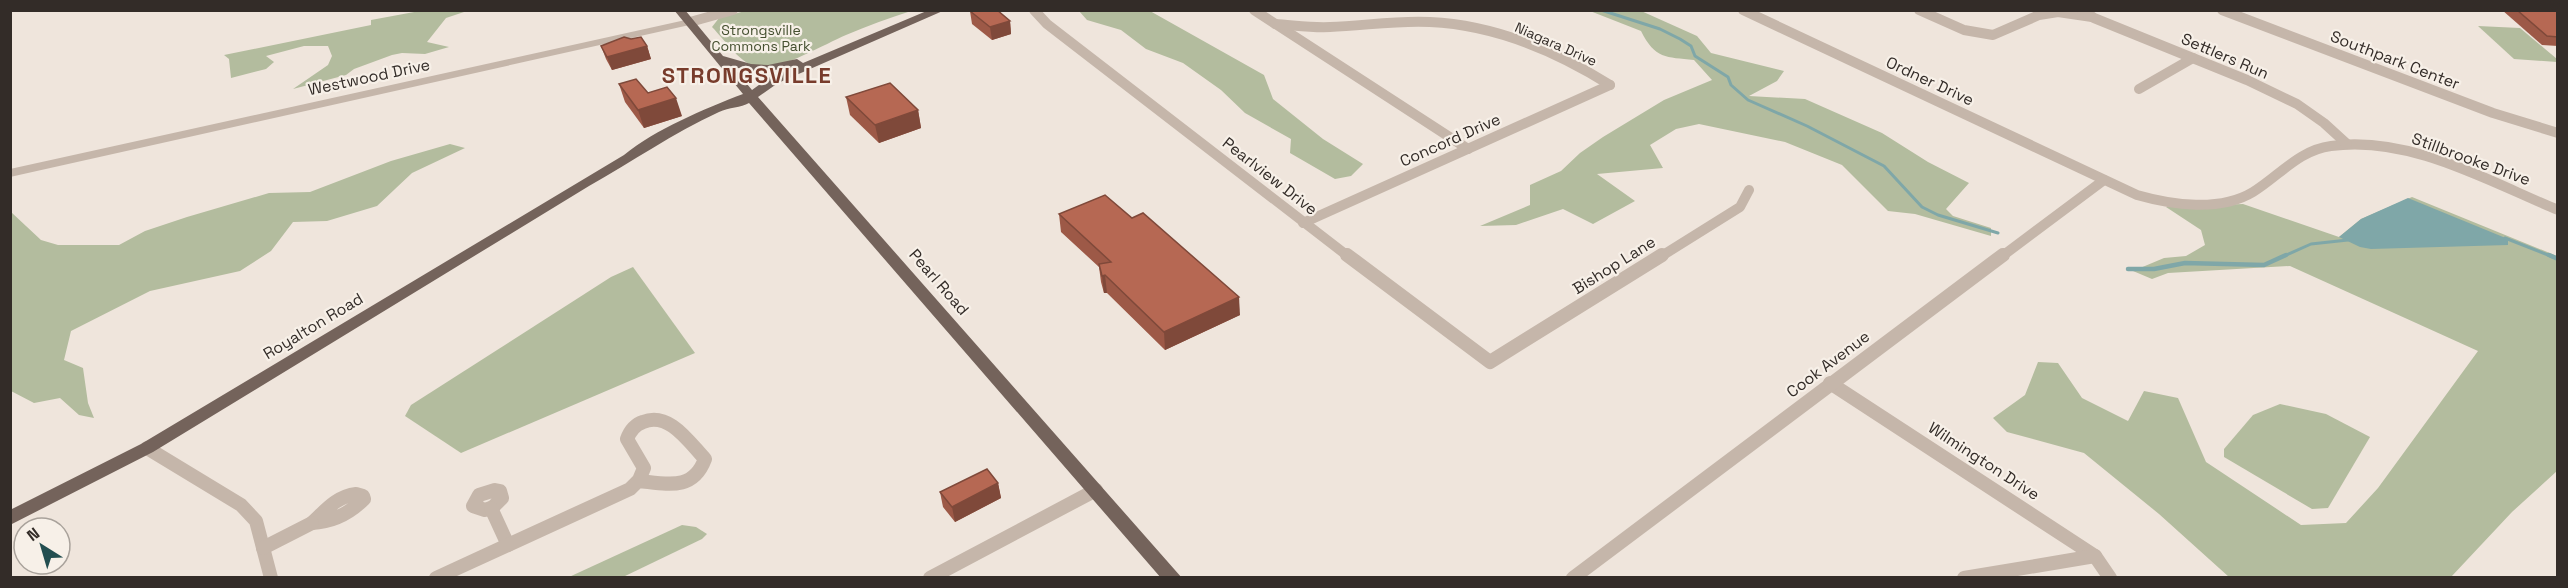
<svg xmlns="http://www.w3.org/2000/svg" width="2568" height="588" viewBox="0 0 2568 588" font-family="'Space Grotesk',sans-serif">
  <rect width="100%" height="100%" fill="#efe5dc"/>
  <g fill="#b3bc9e">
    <polygon points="425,10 467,11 446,18 427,42 449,47 425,54 402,53 392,55 354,69 346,75 293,89 328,65 332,56 328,46 304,46 266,56 274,62 266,69 231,78 229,59 224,55 371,25 371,20"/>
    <path d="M1639 10 1697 36 1711 53 1784 71 1777 81 1749 96 1805 99 1882 133 1928 162 1969 183 1946 209 1953 216 1991 228V236L1915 214 1888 211 1842 165 1785 142 1699 124 1676 129 1650 145 1663 168 1597 174 1635 201 1593 224 1563 209 1516 225 1480 226 1530 205V185L1561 171 1580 153 1603 137 1664 100 1712 80 1694 60C1666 57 1655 59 1641 31L1590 11Z"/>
    <path d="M745 11H911C889 18 867 26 846 35 825 44 782 69 761 68 741 66 725 40 712 27L719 18Z"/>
    <polygon points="1079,11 1150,11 1264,75 1273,99 1323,139 1363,164 1351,176 1335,179 1290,153 1291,139 1245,113 1221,90 1183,63 1146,49 1121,30 1087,20"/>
    <polygon points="2478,26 2520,28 2557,59 2557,62 2514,59"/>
    <polygon points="450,144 465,148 412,173 377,206 327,221 293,222 271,251 240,271 150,291 71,331 64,360 83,368 88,403 94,418 79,415 60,398 34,403 11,391 11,212 41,240 58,245 119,245 145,231 187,217 269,193 310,192 391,161"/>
    <polygon points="2412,197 2557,256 2557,471 2512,512 2451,577 2229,577 2159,514 2084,453 2007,432 1993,418 2025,395 2038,362 2058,363 2082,398 2128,421 2144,391 2178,398 2206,462 2301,525 2346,523 2378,488 2478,351 2290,266 2168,273 2152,279 2133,271 2164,258 2186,256 2205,245 2201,230 2166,207 2243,204 2339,237 2361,219"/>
    <polygon points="633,267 695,353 461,453 405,416 411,405 611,277"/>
    <polygon points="2280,404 2326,414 2370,437 2328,508 2312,509 2224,457 2224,449 2253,415"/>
    <polygon points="682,525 696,527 707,534 702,539 623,577 569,577"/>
  </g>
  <polygon fill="#7fa7a8" points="2408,198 2508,239 2508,245 2371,249 2360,247 2339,237 2361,219"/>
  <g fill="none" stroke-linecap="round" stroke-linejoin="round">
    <g stroke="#7fa7a8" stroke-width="3">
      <polyline points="1601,10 1660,29 1680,39 1691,46 1695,56 1728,77 1731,85 1748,100 1807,126 1884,166 1922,207 1938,215 1998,233"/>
      <polyline points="2505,238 2553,257"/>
      <polyline points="2282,257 2311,244 2348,240"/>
    </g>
    <g stroke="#7fa7a8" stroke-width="4.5">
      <polyline points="2549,255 2558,259"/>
      <polyline points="2128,269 2154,269 2185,263 2264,265 2286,255"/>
    </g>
    <g stroke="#c5b6aa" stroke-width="10">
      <polyline points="1034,10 1047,24 1349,257"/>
      <polyline points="1254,10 1468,149"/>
      <path d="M1743 10 2137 195C2172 205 2220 212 2253 192 2279 176 2299 150 2331 146 2409 135 2488 181 2558 210"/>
      <polyline points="1919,10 1964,30 1993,35 2039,15 2058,12 2092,17"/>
      <polyline points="2082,10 2094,18 2247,80 2297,104 2324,123 2347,144"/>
      <polyline points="2222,10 2493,113 2558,133"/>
      <polyline points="690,22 733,10"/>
      <path d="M1275 24C1293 25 1311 28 1330 27 1363 26 1397 20 1430 22 1495 25 1556 51 1610 85"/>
      <polyline points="2139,89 2193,58"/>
      <polyline points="1303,223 1610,85"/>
      <polyline points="1660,257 1740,207 1749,190"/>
      <polyline points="2001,257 2104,180"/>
    </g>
    <g stroke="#c5b6aa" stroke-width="14">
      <polyline points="1347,255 1490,362 1662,255"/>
      <polyline points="1830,383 2095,556 2110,578"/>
      <polyline points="147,448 241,505 256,521 271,578"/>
      <polygon points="495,490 500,491 502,498 493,507 485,510 473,506 479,495"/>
      <path d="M356 494 363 496 364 499C349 514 333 522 312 523 325 511 337 496 356 494Z"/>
      <polyline points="491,508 508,545"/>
      <polyline points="263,548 312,523"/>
      <path d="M436 578 630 489 639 480 644 468 627 439C630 431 634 425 643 422 669 411 689 442 705 459 693 491 668 484 639 481"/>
      <polyline points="930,578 1096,490"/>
      <polyline points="1573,578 2003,255"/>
      <polyline points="1964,578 2095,556"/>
    </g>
    <polygon fill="#c5b6aa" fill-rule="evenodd" points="690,19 694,20 694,24 10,177 10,169"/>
    <path fill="#74635b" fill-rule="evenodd" d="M674 10H685L723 56 751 64 768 65 797 59 803 63 929 10H945L778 83 758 97 1182 578H1161L749 103C741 108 729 107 719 112 673 133 632 162 589 186L153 452 10 525V510L141 444 624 155C656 129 704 109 743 94ZM733 67 759 72 792 68 770 77 752 90Z"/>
  </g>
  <g fill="#9d5947">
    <polygon points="2502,10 2558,10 2558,46 2542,45"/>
    <polygon points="970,11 1010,21 1011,34 992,40 972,24"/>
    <polygon points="601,46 647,46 651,59 612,70 606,59"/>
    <polygon points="619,84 682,116 644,128 625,102"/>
    <polygon points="846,97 918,110 921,128 879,143 850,115"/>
    <polygon points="1059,214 1240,315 1165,350 1107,293 1104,293 1101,282 1099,267 1061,232"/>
    <polygon points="998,483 1001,498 955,522 943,507 940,492"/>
  </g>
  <g fill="#7f493a">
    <polygon points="1010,21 1011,34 992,40 990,27"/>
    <polygon points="647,46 651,59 612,70 607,57"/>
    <polygon points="676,98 682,116 644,128 638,110"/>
    <polygon points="918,110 921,128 879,143 875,125"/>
    <polygon points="1105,275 1107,293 1104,293 1102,276"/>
    <polygon points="1239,297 1240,315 1165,350 1164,332"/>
    <polygon points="998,483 1001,498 955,522 952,507"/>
  </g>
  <g fill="#b66853" stroke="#7f493a" stroke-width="1.5">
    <polygon points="972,10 997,10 1010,21 990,27 970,11"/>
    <polygon points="2517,10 2558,10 2558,37 2547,36"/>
    <polygon points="624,37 631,39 641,37 647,46 607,57 601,46"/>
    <polygon points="636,79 648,93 667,87 676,98 638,110 619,84"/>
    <polygon points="890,83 918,110 875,125 846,97"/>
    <polygon points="1105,195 1132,218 1143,213 1239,297 1164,332 1105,275 1102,276 1099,264 1111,262 1059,214"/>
    <polygon points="987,469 998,483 952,507 940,492"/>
  </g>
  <g text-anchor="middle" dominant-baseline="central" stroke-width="4.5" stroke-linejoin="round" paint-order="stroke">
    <g font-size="14" fill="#444f2f" stroke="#f7f0e8">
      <text x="761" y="30">Strongsville<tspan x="761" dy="16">Commons Park</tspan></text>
    </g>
    <g font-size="14" fill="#332c28" stroke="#f7f0e8">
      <text transform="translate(1556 44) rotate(24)">Niagara Drive</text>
    </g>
    <g font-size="16" fill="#332c28" stroke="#f7f0e8">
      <text transform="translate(2225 56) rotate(23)">Settlers Run</text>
      <text transform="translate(2395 60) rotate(21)">Southpark Center</text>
      <text transform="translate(369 77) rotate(-12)">Westwood Drive</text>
      <text transform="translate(1930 81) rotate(25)">Ordner Drive</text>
      <text transform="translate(1450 140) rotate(-24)">Concord Drive</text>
      <text transform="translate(2471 159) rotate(20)">Stillbrooke Drive</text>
      <text transform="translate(1270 176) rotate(38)">Pearlview Drive</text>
      <text transform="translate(1614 265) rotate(-32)">Bishop Lane</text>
      <text transform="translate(939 282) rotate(49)">Pearl Road</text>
      <text transform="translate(313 326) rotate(-31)">Royalton Road</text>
      <text transform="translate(1828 364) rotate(-37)">Cook Avenue</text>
      <text transform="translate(1984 461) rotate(33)">Wilmington Drive</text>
    </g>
    <g font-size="22" font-weight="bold" letter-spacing="1.5" fill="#783c2c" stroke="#f7f0e8">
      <text x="747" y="75">STRONGSVILLE</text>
    </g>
  </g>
  <rect width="2568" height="588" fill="none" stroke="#332c28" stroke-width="24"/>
  <g transform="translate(42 546) rotate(323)"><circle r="28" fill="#f7f0e8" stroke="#a9a29b" stroke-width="1.5"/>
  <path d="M0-4.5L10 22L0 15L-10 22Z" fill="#234e50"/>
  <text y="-9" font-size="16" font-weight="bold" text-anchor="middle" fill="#332c28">N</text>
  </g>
</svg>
